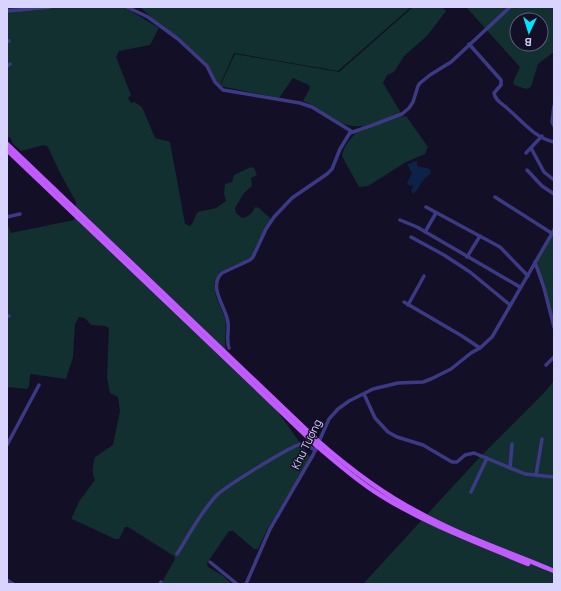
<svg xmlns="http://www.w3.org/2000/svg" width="561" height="591" viewBox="0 0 561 591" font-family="Manrope,sans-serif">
  <rect width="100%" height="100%" fill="#130f26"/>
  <g fill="#12302f" fill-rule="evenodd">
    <path d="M7 7H124L159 28 150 45 119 51 116 57 131 95 128 98 131 103 134 102 142 107 155 138 170 142 185 224 190 226C195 221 194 217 198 212L216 208 226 201 224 194 225 184 232 182 234 175 251 167 254 168 257 175 251 178 252 186 244 193 235 208 236 213 242 218C249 216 252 214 255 207L259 208 270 218V221L254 254 249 259 220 272 214 283 216 296 226 321 225 344 226 350 264 392 310 457 308 462 268 528 258 549H254L233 531H229L207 563 208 567 222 575 232 584H161L175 559 174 556 128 527H125L119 539H115L72 519V517L80 500 95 480C91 472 93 465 95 457L113 445 120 411 118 397 110 393 107 378 109 328 105 326 91 325 85 318 79 317 75 324 73 357 66 379 31 374 30 376 29 386 27 389 7 387V223L11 233 74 220 76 202 59 171 48 147 44 145 21 151 13 144 10 137 7 138Z"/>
    <polygon points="140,7 411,7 338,71 234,53 219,87 203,62"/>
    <path d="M413 7H442L446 11 427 36 404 56 394 72 387 75 383 83 401 113C373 123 358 135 330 117 321 111 314 105 303 101L310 88 309 85 293 78 279 98 220 86 235 54 339 72Z"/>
    <path d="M466 7H554V52L538 64 531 87 526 89 514 85 513 82 520 67ZM517 20H541V44H517Z"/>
    <path d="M406 116 428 147 425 154 406 162 368 186 359 187 342 156C344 146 349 140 356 133L400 117Z"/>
    <polygon points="554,233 554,322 537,262"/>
    <polygon points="554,381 554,584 363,584 479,458 543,394"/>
  </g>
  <polygon fill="#0c2248" points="417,161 417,166 430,169 431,173 424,179 414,194 411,191 413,187 413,185 410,186 407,183 412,173 408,166 408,164"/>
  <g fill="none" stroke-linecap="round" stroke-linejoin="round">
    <g stroke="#3d3a85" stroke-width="3.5">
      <path d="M127 7 148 17 178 39 207 66 215 82 223 90 300 103 312 107 351 131 340 149 332 169 327 174 292 198 274 217 266 229 253 257 250 260 222 273C207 287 227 308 228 323 229 332 226 340 229 348"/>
      <polyline points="7,11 50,7"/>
      <polyline points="7,41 9,41"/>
      <path d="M469 44 501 80V85L494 93C495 101 503 104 508 109 522 121 535 138 554 142"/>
      <polyline points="7,66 10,64"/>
      <polyline points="554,106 552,122 554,126"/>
      <polyline points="350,133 373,125 402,114 409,108 413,102 418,86 420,83 430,75 451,62 510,7"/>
      <polyline points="531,148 544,172 554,180"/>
      <polyline points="526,153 542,136"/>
      <polyline points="527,170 542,186 554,194"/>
      <polyline points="495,197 553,234"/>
      <polyline points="426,207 500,247 528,276"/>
      <polyline points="7,217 20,214"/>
      <polyline points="400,220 417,227 520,287"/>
      <polyline points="425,232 436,213"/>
      <polyline points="411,237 444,255 470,272 510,305"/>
      <polyline points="467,257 480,236"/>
      <polyline points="535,262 544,288 554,327"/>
      <polyline points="404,302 462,336 480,348"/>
      <polyline points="408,305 424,276"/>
      <polyline points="7,317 9,316"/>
      <polyline points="546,365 554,357"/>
      <polyline points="364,394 375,418 388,432 397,437 423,445 452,462 457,462 465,455 474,453 525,474 554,477"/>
      <polyline points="7,445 39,385"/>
      <polyline points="510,468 512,444"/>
      <polyline points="536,475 542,439"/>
      <polyline points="471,492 487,458"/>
      <path d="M177 554C189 535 200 513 216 496 223 488 295 443 302 444 306 445 311 448 316 450"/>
      <polyline points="210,562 237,584"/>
      <polyline points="7,580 13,584"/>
      <polyline points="160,584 161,582"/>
      <polyline points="246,584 270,529 313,455 329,419 338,409 349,401 373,389 398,383 423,382 431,379 451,369 471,353 480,348 492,337 554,230"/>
    </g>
    <g stroke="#c25bff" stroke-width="4.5">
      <path d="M7 144 319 442C350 469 381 493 418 512 461 536 509 552 554 571"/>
      <path d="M7 150 317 446C337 463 357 481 380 495 426 524 478 543 528 564"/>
    </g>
  </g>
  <g text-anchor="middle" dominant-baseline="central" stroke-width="3" stroke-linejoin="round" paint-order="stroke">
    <g font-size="11" fill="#d9d4ff" stroke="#130f26">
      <text transform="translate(306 444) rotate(-64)">Khu Tượng</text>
    </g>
  </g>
  <rect width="561" height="591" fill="none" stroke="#d9d4ff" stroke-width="16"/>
  <g transform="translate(529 32) rotate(184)"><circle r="19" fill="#130f26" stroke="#625e7d"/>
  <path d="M0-3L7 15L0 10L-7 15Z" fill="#00e5ff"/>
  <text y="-6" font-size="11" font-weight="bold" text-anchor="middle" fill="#d9d4ff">B</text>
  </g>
</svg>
